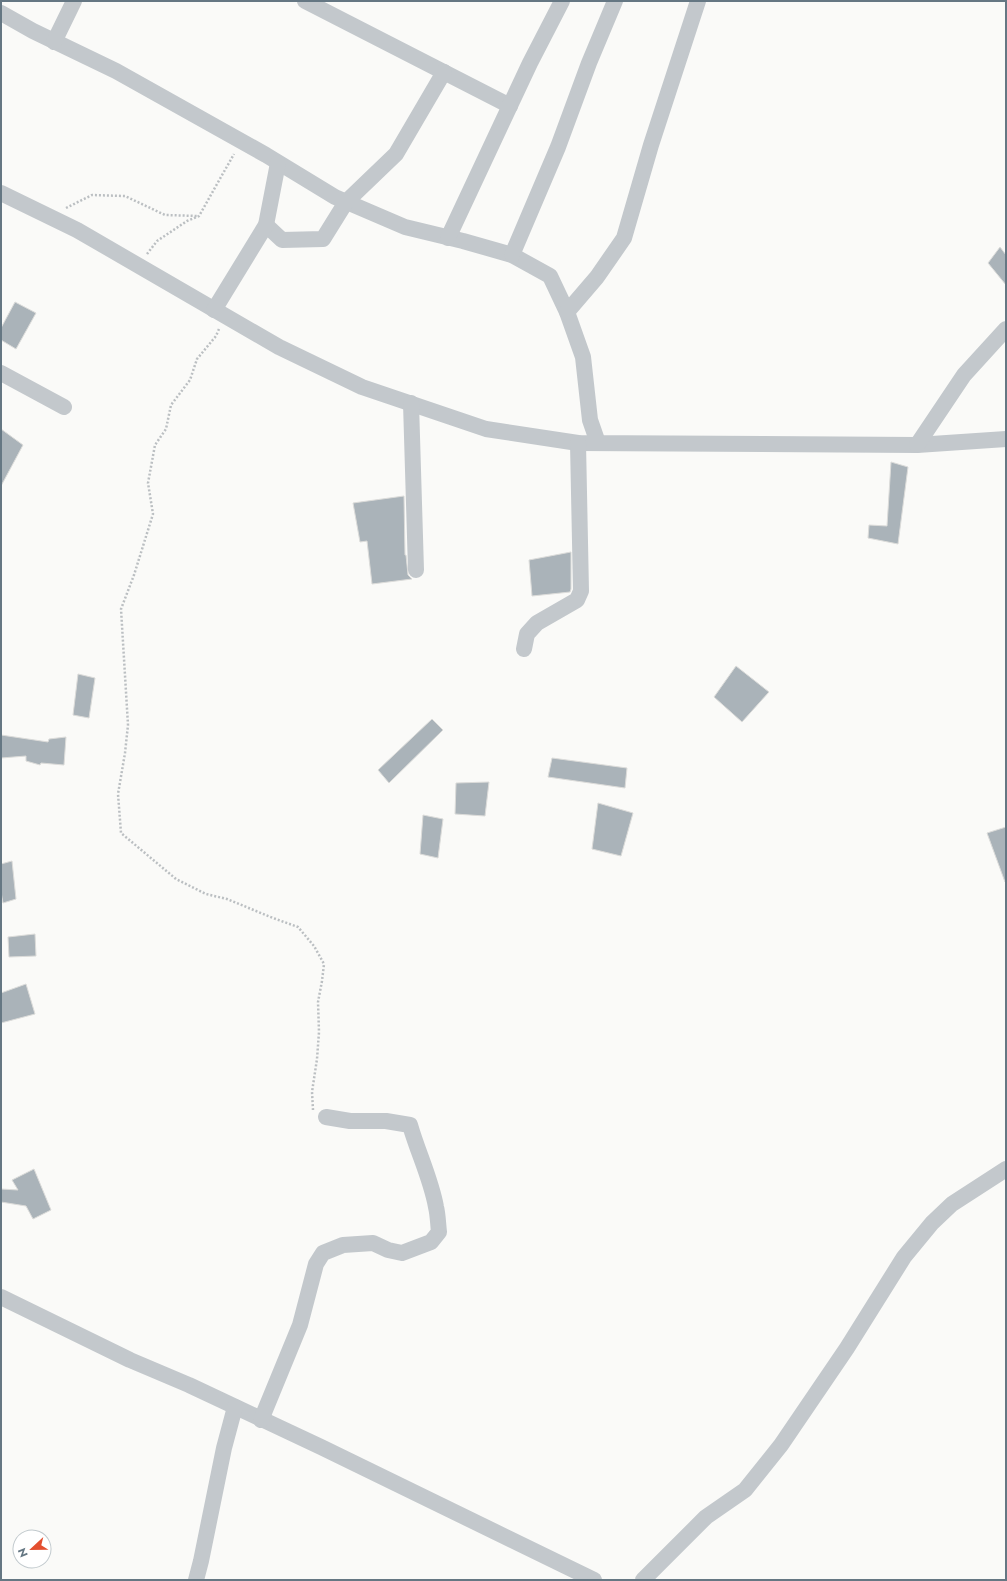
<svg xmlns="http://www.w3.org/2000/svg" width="1007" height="1581" viewBox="0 0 1007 1581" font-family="Jost,sans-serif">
  <rect width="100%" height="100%" fill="#fafaf8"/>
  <g fill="#aab3b9" stroke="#dcdcda">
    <polygon points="1000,247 1006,255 1006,285 988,263"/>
    <polygon points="15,302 36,313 16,349 1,340 1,328"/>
    <polygon points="1,429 23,445 1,486"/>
    <polygon points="891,462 908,467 898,544 868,538 869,525 887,526"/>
    <polygon points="404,496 405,555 406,555 408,575 412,579 372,584 367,541 360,542 353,503"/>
    <polygon points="571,552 571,589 570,592 532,596 529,560"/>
    <polygon points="736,666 769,692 742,722 714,697"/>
    <polygon points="78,674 95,678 89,718 73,715"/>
    <polygon points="432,719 443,730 389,783 378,770"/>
    <polygon points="1,735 48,742 49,739 66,737 64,765 41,763 40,765 26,761 26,756 1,758"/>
    <polygon points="552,758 627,768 625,788 548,777"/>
    <polygon points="489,782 485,816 455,814 456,783"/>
    <polygon points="598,803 633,813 621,856 592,849"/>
    <polygon points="423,815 443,819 438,858 420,854"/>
    <polygon points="1006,827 1006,881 1005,882 987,833"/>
    <polygon points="12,861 16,899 3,903 1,892 1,864"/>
    <polygon points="35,934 36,956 9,957 8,937"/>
    <polygon points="26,984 35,1014 1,1023 1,993"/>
    <polygon points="34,1169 51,1210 33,1219 26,1206 1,1202 1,1189 18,1190 12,1180"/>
  </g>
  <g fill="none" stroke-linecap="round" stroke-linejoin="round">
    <g stroke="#bbbfc2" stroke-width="2.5" stroke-dasharray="2 2" stroke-linecap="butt">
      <polyline points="66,208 92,195 125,196 165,215 198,216"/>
      <polyline points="147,254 157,241 187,221 199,216 234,154"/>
      <polyline points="219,329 216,336 197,359 190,380 171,405 166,429 155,445 148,483 153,514 134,575 121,609 128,725 125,753 118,794 121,833 176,879 206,894 227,899 273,918 298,927 314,946 324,964 322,981 318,1002 319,1032 317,1059 312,1092 313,1110"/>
    </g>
    <g stroke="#c3c8cc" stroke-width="16">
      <polyline points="305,1 510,106"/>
      <polyline points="1,13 33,31 116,71 266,155 335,197 405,227 463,241 512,255 550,276 567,312 583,357 590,420 598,443"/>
      <polyline points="54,42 74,1"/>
      <polyline points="1,193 77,230 279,347 362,387 486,429 578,443 917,445 1006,439"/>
      <polyline points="266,225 282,240 323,239 346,202 396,154 444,72"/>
      <polyline points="448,238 530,63 562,1"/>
      <polyline points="512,255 558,147 589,63 615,1"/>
      <polyline points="214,310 266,225 278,163"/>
      <polyline points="567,312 597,277 624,238 651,145 698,1"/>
      <polyline points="1,373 64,407"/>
      <polyline points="411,403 416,570"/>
      <polyline points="917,445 964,375 1006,329"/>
      <polyline points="524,649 527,634 537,623 577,600 581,591 578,443"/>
      <polyline points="1,1297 130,1360 189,1385 321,1447 594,1580"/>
      <path d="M261 1420 300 1325 316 1264 323 1253 343 1245 373 1243 388 1250 402 1253 431 1242 439 1232C438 1224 438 1215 436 1207 431 1179 418 1153 410 1125L386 1121H350L326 1117"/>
      <polyline points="196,1580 201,1561 224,1448 235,1407"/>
      <polyline points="643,1580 706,1517 745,1490 781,1445 847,1348 904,1257 932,1223 952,1204 1006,1169"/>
    </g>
  </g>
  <rect width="1007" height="1581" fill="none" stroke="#657783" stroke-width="4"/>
  <g transform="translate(32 1549) rotate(248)"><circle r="19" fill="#ffffff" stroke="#c1c9cd"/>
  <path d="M0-3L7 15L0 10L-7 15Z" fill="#e34f2f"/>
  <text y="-6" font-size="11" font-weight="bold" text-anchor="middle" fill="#657783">N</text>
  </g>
</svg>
